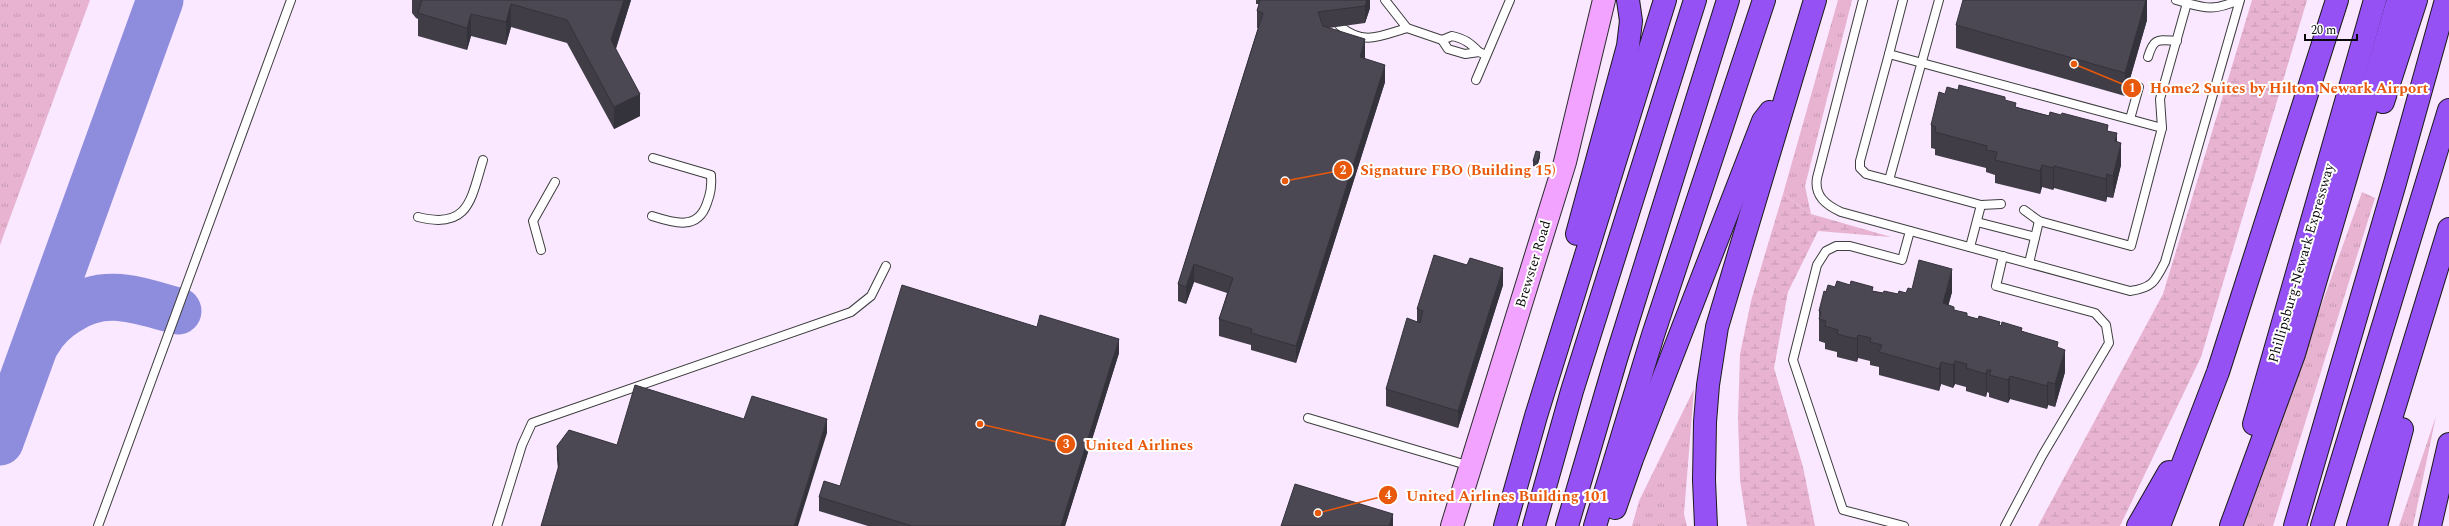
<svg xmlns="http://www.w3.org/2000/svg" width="2449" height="526" viewBox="0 0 2449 526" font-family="Spectral,serif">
  <defs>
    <pattern id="grass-tufts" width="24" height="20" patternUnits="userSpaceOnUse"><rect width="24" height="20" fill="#e8b3d0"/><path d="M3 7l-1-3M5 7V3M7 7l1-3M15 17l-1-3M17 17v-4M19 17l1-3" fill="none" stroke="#c699b1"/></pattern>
    <pattern id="wetland-marsh" width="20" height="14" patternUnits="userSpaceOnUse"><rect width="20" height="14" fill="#e8b3d0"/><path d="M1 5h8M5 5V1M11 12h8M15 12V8" fill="none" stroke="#c699b1"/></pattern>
  </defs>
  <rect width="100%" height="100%" fill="#f9e8ff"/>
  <g fill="url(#grass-tufts)">
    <polygon points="0,0 90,0 0,245"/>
    <polygon points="1838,0 1852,0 1805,186 1811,214 1783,194"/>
    <polygon points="2362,192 2375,198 2273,526 2242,526"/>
    <polygon points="1694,389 1684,514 1687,526 1632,526 1639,501"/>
    <polygon points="2436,416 2413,526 2399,526"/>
  </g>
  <g fill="url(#wetland-marsh)">
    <polygon points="2252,0 2307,0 2201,357 2120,526 2038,526 2163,294"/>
    <polygon points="1783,194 1811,214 1891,237 1818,231 1788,292 1774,368 1803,467 1815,526 1747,526 1740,480 1738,418 1740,354 1751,301"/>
  </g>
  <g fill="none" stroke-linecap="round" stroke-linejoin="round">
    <g stroke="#8e8cdc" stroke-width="47">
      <path d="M38 341C46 327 55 319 68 311 106 286 138 301 178 311"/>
      <polyline points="0,442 160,0"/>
    </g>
    <g stroke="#3d3d3d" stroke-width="10">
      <g id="lane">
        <path d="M1863 0 1817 178C1814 196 1826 205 1841 212L2130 291C2152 288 2155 282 2165 262L2240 0"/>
        <polyline points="1939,0 1889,180 1866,174 1860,168 1860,161 1889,54 1922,63 2162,128 2131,246 2039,221 2024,210"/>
        <path d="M2176 0C2205 8 2211 12 2239 0"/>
        <path d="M1340 26C1364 46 1380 36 1407 28L1385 0"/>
        <polyline points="1407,28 1442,40 1448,49 1465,54 1479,52 1486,55"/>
        <path d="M1442 40 1452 36C1465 39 1470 43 1479 52"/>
        <polyline points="1889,54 1903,0"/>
        <path d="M2148 57C2154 37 2158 40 2177 41"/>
        <polyline points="1476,80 1510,0"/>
        <polyline points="2130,119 2139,87"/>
        <polyline points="2162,128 2160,99 2187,3"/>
        <polyline points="1889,180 1981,205 2001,204"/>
        <path d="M652 216C674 223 698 231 707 203 711 193 712 186 711 175L653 158"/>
        <path d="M418 217C469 230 471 199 483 160"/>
        <polyline points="1977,222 2035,237"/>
        <polyline points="1970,247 1981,205"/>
        <polyline points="541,250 533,221 555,182"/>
        <polyline points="2003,256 1996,286 2095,313 2106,325 2109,343 2042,456 2005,526"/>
        <polyline points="2029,263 2039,221"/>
        <polyline points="1308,418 1470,466"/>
        <polyline points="98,526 291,0"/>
        <polyline points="497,526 522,445 532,423 851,312 871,296 886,266"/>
        <polyline points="1904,526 1843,510 1793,360 1817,265 1826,251 1836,246 1850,246 1902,260 1910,231"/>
      </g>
    </g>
    <g stroke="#2c2c2c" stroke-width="24">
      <polyline id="secondary" points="1452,526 1565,162 1604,0"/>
    </g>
    <g stroke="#1b1b1b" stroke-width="24">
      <g id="highway">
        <polyline points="2383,102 2416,0"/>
        <polyline points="1577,234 1628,46 1631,21 1628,0"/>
        <polyline points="2254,424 2375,0"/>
        <polyline points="1615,508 1632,459 1763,121 1770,112"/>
        <polyline points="1505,526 1536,416 1665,0"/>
        <polyline points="1534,526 1572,391 1695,0"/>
        <polyline points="1567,526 1616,359 1728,0"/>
        <polyline points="1595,526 1653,335 1764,0"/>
        <polyline points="1706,526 1704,480 1705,422 1708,385 1717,327 1815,0"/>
        <polyline points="2138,526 2169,472"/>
        <polyline points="2159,526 2218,372 2337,0"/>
        <polyline points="2231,526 2294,354 2398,0"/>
        <polyline points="2295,526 2395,183 2446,0"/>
        <polyline points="2322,526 2449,110"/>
        <polyline points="2358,526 2449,229"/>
        <polyline points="2376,526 2402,429"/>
        <polyline points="2430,526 2449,444"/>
      </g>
    </g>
    <use href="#lane" stroke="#fff" stroke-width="8"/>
    <use href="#secondary" stroke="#f1a3ff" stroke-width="22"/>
    <use href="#highway" stroke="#9551f4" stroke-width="22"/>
  </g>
  <g fill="#403d47">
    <polygon points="412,0 631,0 616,49 640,116 614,129 567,43 511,27 506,45 471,36 467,50 418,36 418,19 416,18 412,13"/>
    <polygon points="1256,0 1370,0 1370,8 1365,23 1329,28 1365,57 1364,59 1385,82 1296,363 1251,350 1251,345 1219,336 1219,319 1227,293 1194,282 1186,304 1178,301 1178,284 1258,28 1257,28 1257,11 1259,4 1256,4"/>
    <polygon points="2147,0 2147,20 2125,96 1956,48 1956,25"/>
    <polygon points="1945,94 2005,100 2016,107 2108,131 2117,141 2121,165 2113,198 2107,197 2106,202 2054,188 2053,190 2042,187 2040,194 1995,183 1995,175 1986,172 1986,168 1935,155 1935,149 1931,148 1931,125"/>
    <polygon points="1540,157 1537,167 1533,166 1533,161"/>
    <polygon points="1503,285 1458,428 1386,406 1386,389 1417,322 1417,309"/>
    <polygon points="1835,287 1873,291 1883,293 1898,294 1906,293 1952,292 1948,305 1954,310 1967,316 2022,331 2058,348 2065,372 2055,407 2048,405 2047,409 2010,399 2008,403 1989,397 1989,393 1987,392 1986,397 1966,391 1966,387 1955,384 1953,388 1941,384 1939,391 1879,375 1879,367 1870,365 1870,361 1858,358 1857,362 1837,357 1837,352 1825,349 1825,343 1819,341 1819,311 1826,292"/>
    <polygon points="1119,353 1065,526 868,526 819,511 819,497 840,486"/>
    <polygon points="744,419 827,433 558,469 557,460 557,446 617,445"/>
  </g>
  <g fill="#34323a">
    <polygon points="624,0 631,0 611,63 611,40"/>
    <polygon points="1367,0 1370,0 1370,8 1365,23 1365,6"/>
    <polygon points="2146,0 2147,0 2147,20 2125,96 2125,73"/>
    <polygon points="511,4 511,27 506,45 506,22"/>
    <polygon points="471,14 471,36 467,50 467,28"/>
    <polygon points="1365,39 1365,57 1360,75 1360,57"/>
    <polygon points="1385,65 1385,82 1296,363 1296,346"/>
    <polygon points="640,94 640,116 614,129 614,107"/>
    <polygon points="2117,133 2117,156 2115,141"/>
    <polygon points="2121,143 2121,165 2113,198 2113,176"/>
    <polygon points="1540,152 1540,157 1537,167 1537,162"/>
    <polygon points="2042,165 2042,187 2040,194 2040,171"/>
    <polygon points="2054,166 2054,188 2053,190 2053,168"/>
    <polygon points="2107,174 2107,197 2106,202 2106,179"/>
    <polygon points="1194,264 1194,282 1186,304 1186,287"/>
    <polygon points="1503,268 1503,285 1458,428 1458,411"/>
    <polygon points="1952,269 1952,292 1943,326 1943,303"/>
    <polygon points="1858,335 1858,358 1857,362 1857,339"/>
    <polygon points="1119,339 1119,353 1065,526 1061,526"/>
    <polygon points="2065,350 2065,372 2055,407 2055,384"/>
    <polygon points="1955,361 1955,384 1953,388 1953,365"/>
    <polygon points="1941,362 1941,384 1939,391 1939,369"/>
    <polygon points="1987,370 1987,392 1986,397 1986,374"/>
    <polygon points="2010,376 2010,399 2008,403 2008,380"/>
    <polygon points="2048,382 2048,405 2047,409 2047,386"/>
    <polygon points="827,419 827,433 798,526 794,526"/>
    <polygon points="1393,514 1393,526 1389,526"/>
  </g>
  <g fill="#4b4753" stroke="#34323a">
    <polygon points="422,0 624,0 611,40 640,94 614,107 567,20 511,4 506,22 471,14 467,28 418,13"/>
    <polygon points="1260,0 1367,0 1365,6 1318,12 1323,26 1365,39 1360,57 1385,65 1296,346 1251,333 1252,329 1219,319 1233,278 1194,264 1186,287 1178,284 1263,13 1257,11"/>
    <polygon points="1963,0 2146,0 2125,73 1956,25"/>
    <polygon points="1959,85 2005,97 2005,100 2016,103 2015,107 2049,116 2050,112 2061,115 2062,113 2108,125 2107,131 2117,133 2115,141 2121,143 2113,176 2107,174 2106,179 2054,166 2053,168 2042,165 2040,171 1995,160 1997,152 1986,150 1987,146 1935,132 1936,127 1931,125 1939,92 1945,94 1947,87 1958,90"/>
    <polygon points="1536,151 1540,152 1537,162 1533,161"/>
    <polygon points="1434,255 1467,265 1470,258 1503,268 1458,411 1386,389 1407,318 1420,323 1423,311 1417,309"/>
    <polygon points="1919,260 1952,269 1943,303 1954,307 1954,310 1967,313 1967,316 1978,319 1979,316 2000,322 1999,325 2001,326 2002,322 2022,328 2021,331 2058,342 2057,347 2065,350 2055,384 2048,382 2047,386 2010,376 2008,380 1989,375 1991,370 1987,370 1986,374 1966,368 1967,364 1955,361 1953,365 1941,362 1939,369 1879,352 1882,345 1870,342 1871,338 1858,335 1857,339 1837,334 1838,330 1825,326 1826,321 1819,319 1821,312 1819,311 1824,291 1826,292 1828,285 1835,287 1837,281 1850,285 1851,281 1873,287 1872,291 1883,293 1884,291 1898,294 1899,291 1906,293 1908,288 1912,289"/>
    <polygon points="902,285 1037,327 1040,315 1119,339 1061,526 912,526 819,497 824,481 840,486"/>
    <polygon points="635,385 744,419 752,396 827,419 794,526 541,526 559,465 557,446 569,430 617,445"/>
    <polygon points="1295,484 1393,514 1389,526 1281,526"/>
  </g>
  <g text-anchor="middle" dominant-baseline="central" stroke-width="4" stroke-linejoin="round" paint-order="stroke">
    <g font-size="14" fill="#0a0a0a" stroke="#fff">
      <text transform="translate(2301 263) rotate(-74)">Phillipsburg-Newark Expressway</text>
      <text transform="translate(1533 264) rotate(-73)">Brewster Road</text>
    </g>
  </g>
  <path fill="none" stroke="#e8590c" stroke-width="1.5" d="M2074 64L2132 88M1285 181L1343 170M980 424L1066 444M1318 513L1388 495"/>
  <g fill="#e8590c" stroke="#fff" stroke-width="1.5">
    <circle cx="2074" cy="64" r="4"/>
    <circle cx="1285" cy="181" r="4"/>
    <circle cx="980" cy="424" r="4"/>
    <circle cx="1318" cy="513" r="4"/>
    <circle cx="2132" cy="88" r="10"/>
    <circle cx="1343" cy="170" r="10"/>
    <circle cx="1066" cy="444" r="10"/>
    <circle cx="1388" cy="495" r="10"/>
  </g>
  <g font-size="12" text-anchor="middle" font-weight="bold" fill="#fff">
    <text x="2132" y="92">1</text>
    <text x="1343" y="174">2</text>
    <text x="1066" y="448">3</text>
    <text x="1388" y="499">4</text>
  </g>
  <g font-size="15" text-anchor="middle" font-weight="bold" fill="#e8590c" stroke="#fff" stroke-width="4" stroke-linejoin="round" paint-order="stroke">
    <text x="2289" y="93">Home2 Suites by Hilton Newark Airport</text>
    <text x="1458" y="175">Signature FBO (Building 15)</text>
    <text x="1139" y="450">United Airlines</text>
    <text x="1507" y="501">United Airlines Building 101</text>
  </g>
  <path d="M2305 34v6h52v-6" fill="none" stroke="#0a0a0a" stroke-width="2"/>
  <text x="2311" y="34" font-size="12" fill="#0a0a0a" stroke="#ffffff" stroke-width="3" paint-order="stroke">20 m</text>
</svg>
